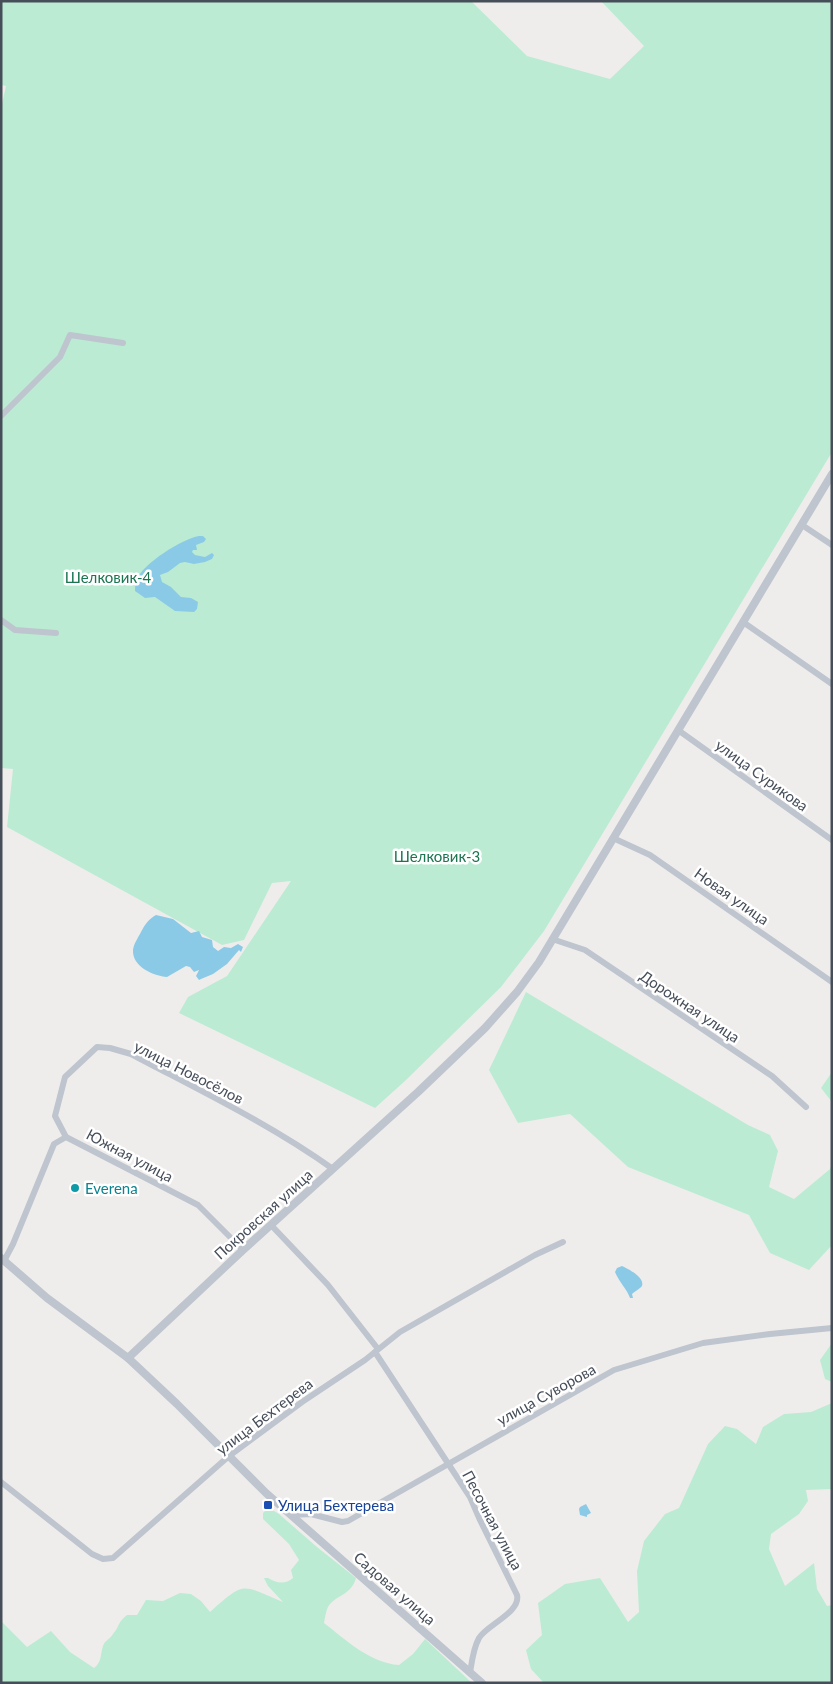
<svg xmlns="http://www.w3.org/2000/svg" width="833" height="1684" viewBox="0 0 833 1684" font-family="Lato,sans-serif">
  <rect width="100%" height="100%" fill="#efedec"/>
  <g fill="#bcebd3">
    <polygon points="1,1 471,1 527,56 610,79 644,46 601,1 832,1 832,452 544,931 501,987 405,1081 375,1108 179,1013 188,997 227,976 291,881 272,883 244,940 222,945 7,827 13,769 1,768 1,108 6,86 1,85"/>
    <polygon points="526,992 748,1125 770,1135 778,1151 769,1187 794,1199 830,1169 832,1164 832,1245 809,1270 770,1253 749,1215 628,1167 570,1114 518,1123 489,1070"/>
    <polygon points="832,1072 832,1102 821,1088"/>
    <polygon points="832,1343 832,1382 825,1379 820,1360"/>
    <polygon points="832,1403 832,1489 806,1490 808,1501 799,1514 771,1534 769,1549 785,1586 814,1563 817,1589 827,1606 832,1605 832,1683 544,1683 531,1669 526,1650 542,1635 538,1603 565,1584 600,1578 628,1622 639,1612 637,1571 644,1541 665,1514 679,1508 708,1444 725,1426 737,1429 756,1444 763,1427 784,1414 811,1412"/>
    <path d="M265 1511H274L279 1514 317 1547 356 1578C351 1596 335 1595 328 1607 326 1611 325 1618 324 1623 346 1640 370 1663 399 1665L413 1654 425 1639 472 1683H1V1621L27 1647 51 1631 70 1652 94 1668C102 1662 100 1655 103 1646 105 1640 110 1639 113 1634 120 1626 117 1623 127 1615H137L146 1600 163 1601 180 1593 191 1594 201 1601 210 1612C246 1580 241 1585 283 1602L268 1586 264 1578H268C276 1583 285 1585 293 1578L291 1570 299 1560 289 1544 263 1519V1513Z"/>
  </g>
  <g fill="#8bcae6">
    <path d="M199 536H203L206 539 204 542 196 545 197 550H193L192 552 195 555 205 557 212 553 214 555 212 559 205 562 194 564 185 562 180 563 168 572 160 575 162 582 171 587 181 597 191 598 198 602 197 609 194 612 175 611 155 597 145 598 135 591C135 587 135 583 137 579 144 563 182 539 199 536Z"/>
    <path d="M156 915 173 919 191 933 199 931 202 937 212 940 213 947 218 951 224 947 231 948 238 944 243 947 241 952 239 950 227 964 213 974 201 979 199 980 196 976 199 970 194 972 190 967 186 966 167 977C154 976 132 967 133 950 134 943 138 938 141 932 145 924 149 919 156 915Z"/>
    <path d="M622 1266C628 1269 645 1277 642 1286 640 1289 635 1291 632 1294L633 1298H630C627 1289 619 1282 615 1272L617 1268Z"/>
    <polygon points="586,1504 591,1513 587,1515 587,1517 580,1515 579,1509 580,1507"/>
  </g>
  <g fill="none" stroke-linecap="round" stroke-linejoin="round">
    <g stroke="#bec5ce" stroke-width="6">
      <polyline points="1,416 60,357 70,335 123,343"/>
      <polyline points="802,525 832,545"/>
      <polyline points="1,620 15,630 56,633"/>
      <polyline points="743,622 832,684"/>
      <polyline points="678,730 832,840"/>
      <polyline points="613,838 650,855 832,982"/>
      <polyline points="552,939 585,950 772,1076 806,1107"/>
      <path d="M66 1137 55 1116 65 1077 97 1047 110 1048 131 1054C199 1090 270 1124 333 1169"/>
      <polyline points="271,1225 328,1285 378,1349"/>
      <polyline points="4,1261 13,1244 54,1144 66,1137 198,1205 243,1250"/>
      <path d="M375 1352 470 1497 480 1520 517 1595C521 1612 487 1625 479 1638 473 1649 472 1661 470 1673"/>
      <polyline points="1,1482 92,1554 103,1559 113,1558 229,1456 302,1402 365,1360 400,1332 535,1255 563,1242"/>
      <polyline points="291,1515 311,1514 342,1522 348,1521 614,1370 703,1343 770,1334 832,1328"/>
    </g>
    <g stroke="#bec5ce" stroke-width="8">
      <polyline points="1,1258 47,1298 128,1358 177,1404 266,1493 482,1683"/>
      <polyline points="128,1358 243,1250 418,1092 485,1028 517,992 539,962 832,474"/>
    </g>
  </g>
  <circle fill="#0f9aa8" stroke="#fff" stroke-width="2" cx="75" cy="1188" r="5"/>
  <rect fill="#1a4fb4" stroke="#fff" stroke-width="2" x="263" y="1500" width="10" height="10" rx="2.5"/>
  <g text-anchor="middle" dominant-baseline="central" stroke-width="5" stroke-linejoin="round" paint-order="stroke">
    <g font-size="15" fill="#1b7551" stroke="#fff">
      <text x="108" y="577">Шелковик-4</text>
      <text x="437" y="856">Шелковик-3</text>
    </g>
    <g font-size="15" fill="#464e59" stroke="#fff">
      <text transform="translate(762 775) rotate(36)">улица Сурикова</text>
      <text transform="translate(732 896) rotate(35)">Новая улица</text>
      <text transform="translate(690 1006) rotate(34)">Дорожная улица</text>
      <text transform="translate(189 1072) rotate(27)">улица Новосёлов</text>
      <text transform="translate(130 1155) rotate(28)">Южная улица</text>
      <text transform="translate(263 1214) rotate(-42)">Покровская улица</text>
      <text transform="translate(546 1394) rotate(-29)">улица Суворова</text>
      <text transform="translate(264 1416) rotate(-37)">улица Бехтерева</text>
      <text transform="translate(493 1520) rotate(62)">Песочная улица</text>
      <text transform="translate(395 1588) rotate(41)">Садовая улица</text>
    </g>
    <g font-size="15" fill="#0d838f" stroke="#fff" text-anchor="start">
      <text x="85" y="1188">Everena</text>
    </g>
    <g font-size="15" fill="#164399" stroke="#fff" text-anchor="start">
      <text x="278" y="1505">Улица Бехтерева</text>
    </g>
  </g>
  <rect width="833" height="1684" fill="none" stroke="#464e59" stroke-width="5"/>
</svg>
